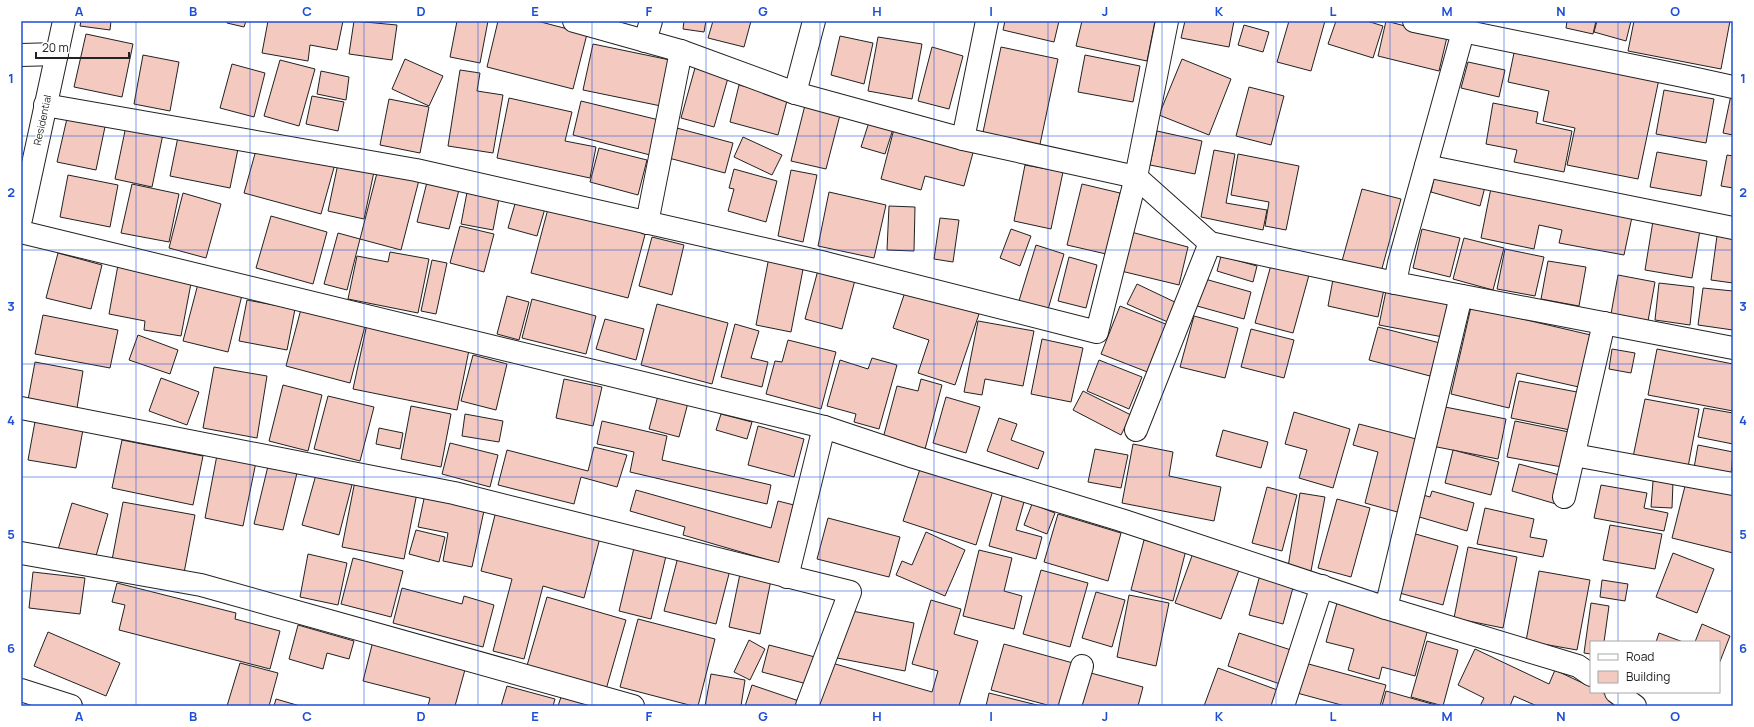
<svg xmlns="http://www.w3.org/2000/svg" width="1754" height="727" viewBox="0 0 1754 727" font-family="Manrope,sans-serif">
  <rect width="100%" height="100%" fill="#fff"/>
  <g fill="#f3c9c0" stroke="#222">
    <polygon points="81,21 111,21 110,30 80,26"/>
    <polygon points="227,21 246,21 244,27 227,23"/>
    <polygon points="268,21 343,21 337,50 310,45 308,61 262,53"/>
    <polygon points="354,21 397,25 392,60 349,54"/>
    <polygon points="457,21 488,21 480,63 450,57"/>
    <polygon points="498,21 537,21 587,34 573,89 487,67"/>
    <polygon points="684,21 706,21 704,32 683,29"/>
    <polygon points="713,21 751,21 744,47 708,38"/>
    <polygon points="1005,21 1059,21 1054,42 1003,30"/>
    <polygon points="1082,21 1155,21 1147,61 1076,46"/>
    <polygon points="1185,21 1234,21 1229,47 1181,38"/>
    <polygon points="1289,21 1325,21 1311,71 1277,62"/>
    <polygon points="1336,21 1367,21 1383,26 1373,58 1328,44"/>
    <polygon points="1386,21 1447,37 1439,71 1378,56"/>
    <polygon points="1567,21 1596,21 1593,34 1566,28"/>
    <polygon points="1597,21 1631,21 1626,41 1594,32"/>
    <polygon points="1634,21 1730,21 1721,69 1628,51"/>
    <polygon points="1244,25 1269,32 1263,52 1238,45"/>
    <polygon points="86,34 133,44 122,97 74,87"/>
    <polygon points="840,36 873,43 864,84 831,75"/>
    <polygon points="878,37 922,44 912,99 868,91"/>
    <polygon points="593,44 670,60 661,106 583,90"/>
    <polygon points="932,47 963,56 949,109 918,101"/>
    <polygon points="1001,47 1058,59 1039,149 982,137"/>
    <polygon points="1515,48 1659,79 1638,179 1567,165 1575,128 1543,121 1549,91 1508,82"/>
    <polygon points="143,55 179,62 170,111 134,104"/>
    <polygon points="1085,55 1140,66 1133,102 1078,92"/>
    <polygon points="405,59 443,76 429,106 392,89"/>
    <polygon points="1182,59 1231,79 1209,135 1159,115"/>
    <polygon points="280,60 315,69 299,126 264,116"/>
    <polygon points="1468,62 1505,70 1499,97 1461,88"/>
    <polygon points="232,64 265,73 254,117 220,108"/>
    <polygon points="695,68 728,78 714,127 681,118"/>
    <polygon points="460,70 480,73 477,91 503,95 493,153 448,146"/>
    <polygon points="321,71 349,77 346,100 317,94"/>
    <polygon points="739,85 788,97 778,135 730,122"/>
    <polygon points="1249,87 1284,96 1271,145 1236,136"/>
    <polygon points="1664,90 1714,99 1706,143 1656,134"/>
    <polygon points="1731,95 1733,95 1733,135 1723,133"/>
    <polygon points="312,96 344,102 338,131 306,124"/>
    <polygon points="509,98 572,112 565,141 596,147 590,178 497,158"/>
    <polygon points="389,99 429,107 420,153 380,145"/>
    <polygon points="581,101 659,120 650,155 573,135"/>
    <polygon points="1493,103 1538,112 1536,123 1572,131 1564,172 1514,162 1517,150 1486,144"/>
    <polygon points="805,105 840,115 826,169 791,161"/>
    <polygon points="68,114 106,122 96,170 57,162"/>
    <polygon points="870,119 894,126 885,154 861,147"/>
    <polygon points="126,126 163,134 152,187 115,179"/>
    <polygon points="673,127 733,143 725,173 665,157"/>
    <polygon points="894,129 974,149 964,186 925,176 921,190 881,179"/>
    <polygon points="1157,131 1202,141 1195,174 1150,165"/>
    <polygon points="179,132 239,144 230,188 170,176"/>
    <polygon points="743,137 782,155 772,175 734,157"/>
    <polygon points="258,143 335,164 321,214 244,193"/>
    <polygon points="599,148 647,160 638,195 590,182"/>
    <polygon points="1214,150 1235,154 1226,203 1267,210 1263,230 1201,217"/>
    <polygon points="1657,152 1707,161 1701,196 1650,187"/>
    <polygon points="1238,154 1299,166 1286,230 1265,226 1269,202 1231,195"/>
    <polygon points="1727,155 1733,156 1733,188 1721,186"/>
    <polygon points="339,159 375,167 364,219 328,211"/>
    <polygon points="1025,165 1063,172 1051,229 1014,221"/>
    <polygon points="378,169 419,180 401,250 360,239"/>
    <polygon points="734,169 777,181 766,222 728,211 734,189 729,188"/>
    <polygon points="791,170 817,175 803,242 778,236"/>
    <polygon points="429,174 461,182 449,229 417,222"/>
    <polygon points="1435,174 1485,187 1480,206 1431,192"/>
    <polygon points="68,175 118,185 110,227 60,217"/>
    <polygon points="132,184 179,194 169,242 121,233"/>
    <polygon points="1082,184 1120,193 1106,254 1067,245"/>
    <polygon points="468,187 500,193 493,230 461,224"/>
    <polygon points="1491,188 1632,217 1624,255 1559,243 1562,230 1539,225 1534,249 1481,238"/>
    <polygon points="1362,189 1401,199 1381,272 1342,261"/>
    <polygon points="829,192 886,205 874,258 818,246"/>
    <polygon points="183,193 221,204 206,258 169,248"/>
    <polygon points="517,197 546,205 537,236 508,228"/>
    <polygon points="549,205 646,231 628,298 531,273"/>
    <polygon points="889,206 915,207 914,251 887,250"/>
    <polygon points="271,216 327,232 313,284 256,268"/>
    <polygon points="940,218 959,220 953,262 934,259"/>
    <polygon points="1653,221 1700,230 1692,278 1645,270"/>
    <polygon points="460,226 494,234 484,272 450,263"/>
    <polygon points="1011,229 1031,236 1020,266 1000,258"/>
    <polygon points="1422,229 1460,238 1450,277 1413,268"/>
    <polygon points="1131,232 1188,247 1179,285 1121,271"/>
    <polygon points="338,233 360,239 347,290 324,284"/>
    <polygon points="1717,236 1733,238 1733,283 1711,280"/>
    <polygon points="652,237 684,245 672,295 639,286"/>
    <polygon points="1464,238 1504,248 1493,290 1453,279"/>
    <polygon points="1036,245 1064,254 1047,313 1018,304"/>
    <polygon points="1505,249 1544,257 1535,296 1497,289"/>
    <polygon points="390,252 429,259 418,313 348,299 357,256 388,262"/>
    <polygon points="58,253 102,265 91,309 46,298"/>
    <polygon points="1221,256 1257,266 1253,282 1217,271"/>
    <polygon points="769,257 804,264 791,332 756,325"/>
    <polygon points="1069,257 1097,265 1086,308 1058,301"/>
    <polygon points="432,260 447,263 436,314 421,311"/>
    <polygon points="1548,261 1586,267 1579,306 1541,299"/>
    <polygon points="118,265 192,278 181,336 144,330 145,321 109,314"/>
    <polygon points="1271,265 1309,275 1293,333 1255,323"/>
    <polygon points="818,270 855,280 842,329 805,319"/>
    <polygon points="1334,274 1385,285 1378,317 1328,306"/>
    <polygon points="1618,275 1655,282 1648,321 1611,314"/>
    <polygon points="1205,279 1251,292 1244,319 1197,306"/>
    <polygon points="199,280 243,291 228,352 183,341"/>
    <polygon points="1659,283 1694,287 1690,325 1655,320"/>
    <polygon points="1137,284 1179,304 1170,323 1127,304"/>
    <polygon points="1387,286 1451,299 1443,337 1379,325"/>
    <polygon points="1703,288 1733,291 1733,330 1698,325"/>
    <polygon points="906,289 979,314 955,385 918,373 929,340 893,328"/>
    <polygon points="507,296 529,302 519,340 497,334"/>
    <polygon points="532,299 596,316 586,354 522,338"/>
    <polygon points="247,300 295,309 287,350 239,341"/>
    <polygon points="657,304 728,323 712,384 641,365"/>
    <polygon points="1120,306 1168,325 1150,373 1101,354"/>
    <polygon points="1471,307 1595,336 1583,388 1517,373 1509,408 1451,394"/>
    <polygon points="301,309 365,326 350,383 286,366"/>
    <polygon points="43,315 118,330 110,368 35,354"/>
    <polygon points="1194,316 1238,328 1225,378 1180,367"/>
    <polygon points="605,319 644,329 636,360 596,349"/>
    <polygon points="978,321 1034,331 1023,386 985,379 982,395 964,392"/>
    <polygon points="367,324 470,345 457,410 353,389"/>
    <polygon points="735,324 759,331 751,358 768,362 762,387 721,377"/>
    <polygon points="1378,327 1440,343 1430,376 1369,360"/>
    <polygon points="1251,329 1294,340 1284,378 1241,367"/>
    <polygon points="138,335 178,350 170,374 129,360"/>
    <polygon points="1042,339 1083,348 1071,402 1031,394"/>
    <polygon points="788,340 836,352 821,409 766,394 775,361 782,362"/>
    <polygon points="1612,349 1635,353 1631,373 1609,369"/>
    <polygon points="1657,349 1733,364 1733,411 1648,395"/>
    <polygon points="473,355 507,364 496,410 461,401"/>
    <polygon points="872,358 897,365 879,429 854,422 856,414 827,406 840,360 868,369"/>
    <polygon points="1099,360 1142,377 1129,409 1087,391"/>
    <polygon points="35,362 83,371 77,408 28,400"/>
    <polygon points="214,367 267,376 257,438 203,428"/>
    <polygon points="161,378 199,392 187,425 149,411"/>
    <polygon points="564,379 602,387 593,426 556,418"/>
    <polygon points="921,379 942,385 924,453 882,442 897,386 918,391"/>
    <polygon points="1519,381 1577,392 1570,430 1511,418"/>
    <polygon points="283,385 322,395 308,451 269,441"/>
    <polygon points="1083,391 1131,415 1121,435 1073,410"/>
    <polygon points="659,392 689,399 679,437 649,429"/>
    <polygon points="328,396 374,407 360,461 314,449"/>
    <polygon points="946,397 980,407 966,453 933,443"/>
    <polygon points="1645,399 1699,409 1688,467 1633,457"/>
    <polygon points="411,406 451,414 441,467 401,459"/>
    <polygon points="1440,406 1506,419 1498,459 1432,446"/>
    <polygon points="1704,408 1733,413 1733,444 1698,437"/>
    <polygon points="1294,412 1350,429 1333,488 1299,478 1307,450 1285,444"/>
    <polygon points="465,414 503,421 499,442 462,436"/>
    <polygon points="721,414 752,422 747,439 716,430"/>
    <polygon points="36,416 84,424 76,468 28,460"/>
    <polygon points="999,418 1017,424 1011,440 1044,452 1038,469 987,451"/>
    <polygon points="602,421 667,436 662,460 771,485 767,504 630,472 634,452 597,444"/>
    <polygon points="1515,421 1569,432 1562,467 1507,457"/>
    <polygon points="1359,424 1420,440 1401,513 1365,503 1378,452 1353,445"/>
    <polygon points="758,426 804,439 794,477 748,465"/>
    <polygon points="379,428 403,433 400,449 376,444"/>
    <polygon points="1223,430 1268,442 1261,468 1216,456"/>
    <polygon points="122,440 203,456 193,505 112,488"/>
    <polygon points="450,443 498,455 490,487 442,474"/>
    <polygon points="1133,444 1173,452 1169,476 1221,487 1214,521 1122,503"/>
    <polygon points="1698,445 1733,452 1731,475 1694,468"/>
    <polygon points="594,447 627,455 617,487 581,477 574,504 498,485 507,450 588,471"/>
    <polygon points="1095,449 1128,455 1121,488 1088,482"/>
    <polygon points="1453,450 1499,462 1491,495 1445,483"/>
    <polygon points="217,455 256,462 243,526 205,518"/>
    <polygon points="1519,464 1563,476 1556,504 1512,491"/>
    <polygon points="268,466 297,473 283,530 254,524"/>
    <polygon points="920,469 994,487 976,545 903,521"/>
    <polygon points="317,471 353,481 339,535 302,525"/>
    <polygon points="355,481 417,493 404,559 342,547"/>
    <polygon points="1653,481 1673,482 1672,508 1651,507"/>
    <polygon points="1686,482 1733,494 1733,553 1672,538"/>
    <polygon points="1601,485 1647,493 1644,508 1668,513 1664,531 1594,518"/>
    <polygon points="1267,487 1297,495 1282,551 1252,543"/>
    <polygon points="1004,489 1026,495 1016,530 1042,537 1036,559 989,546"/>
    <polygon points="636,490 771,528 778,501 798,506 782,564 683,535 685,527 630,511"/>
    <polygon points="1432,491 1474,503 1467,531 1416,516 1423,495 1430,497"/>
    <polygon points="1300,493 1325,497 1311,571 1288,567"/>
    <polygon points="425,494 485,506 472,567 443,561 448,533 418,527"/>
    <polygon points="1337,499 1370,508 1351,577 1318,568"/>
    <polygon points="123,502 195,515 184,573 112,560"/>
    <polygon points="72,503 108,514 94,563 57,553"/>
    <polygon points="1032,504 1055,513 1047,534 1024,525"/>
    <polygon points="1485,508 1534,519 1530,537 1547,540 1543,557 1477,544"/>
    <polygon points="496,511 600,538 584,598 543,586 524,659 493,651 512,579 481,571"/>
    <polygon points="1058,514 1121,533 1108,581 1044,562"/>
    <polygon points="828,518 900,537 889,577 817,559"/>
    <polygon points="1610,525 1662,534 1655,569 1603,560"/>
    <polygon points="416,530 445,537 439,562 409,554"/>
    <polygon points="926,532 965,550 945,596 896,575 902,561 912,565"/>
    <polygon points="1412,533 1458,546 1443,605 1396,592"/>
    <polygon points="1144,540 1186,550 1173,601 1131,590"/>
    <polygon points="1468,547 1517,557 1503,628 1454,618"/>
    <polygon points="634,548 666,556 651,619 619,611"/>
    <polygon points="979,550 1012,558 1004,591 1022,596 1014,629 963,616"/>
    <polygon points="1193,553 1239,570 1221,619 1175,603"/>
    <polygon points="1673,553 1714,569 1697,613 1656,597"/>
    <polygon points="308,554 347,563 338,605 300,597"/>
    <polygon points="678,557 730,570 716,624 664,611"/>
    <polygon points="353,558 403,571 391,617 341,604"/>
    <polygon points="1041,570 1088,583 1070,647 1023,634"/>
    <polygon points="1539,571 1590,580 1577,650 1526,641"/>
    <polygon points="33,572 85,578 80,614 29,608"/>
    <polygon points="740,574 771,580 760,634 729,627"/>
    <polygon points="1260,575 1294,584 1283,624 1249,615"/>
    <polygon points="1602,580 1628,584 1625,601 1600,597"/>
    <polygon points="117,583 236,613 235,619 280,631 270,669 119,630 125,605 112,602"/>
    <polygon points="402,588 462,604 464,596 494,605 483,647 393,623"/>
    <polygon points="1096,592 1125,600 1112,647 1082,638"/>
    <polygon points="1129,595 1169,603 1156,666 1117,657"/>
    <polygon points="547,597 626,620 605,693 526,669"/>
    <polygon points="931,600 961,609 954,634 978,641 959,706 813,706 825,661 932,692 938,671 912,664"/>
    <polygon points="1337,603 1428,629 1415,676 1382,667 1379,679 1348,670 1354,649 1326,642"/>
    <polygon points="1591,603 1609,606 1604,642 1591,642 1591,654 1584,653"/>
    <polygon points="847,610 914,623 905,671 837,658"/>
    <polygon points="638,619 715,639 698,706 693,706 620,687"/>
    <polygon points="1702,624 1730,636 1719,664 1719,642 1695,642"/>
    <polygon points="298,625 354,641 349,659 327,653 323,669 289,659"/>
    <polygon points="48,632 120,663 106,696 34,666"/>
    <polygon points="1239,633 1291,650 1280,684 1228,666"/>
    <polygon points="1659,633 1683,642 1656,642"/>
    <polygon points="749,640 765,649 750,680 734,672"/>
    <polygon points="373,641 466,666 455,706 428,706 430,698 363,681"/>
    <polygon points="1427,641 1458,650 1443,706 1411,697"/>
    <polygon points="1004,644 1073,663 1061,706 1051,706 991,690"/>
    <polygon points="769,645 815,657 807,684 762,672"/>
    <polygon points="1475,649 1549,684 1555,670 1591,687 1591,692 1601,692 1628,705 1537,706 1514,696 1510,706 1480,706 1484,698 1458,685"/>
    <polygon points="240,663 278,673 269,706 227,706"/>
    <polygon points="1305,663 1386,685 1380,706 1345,706 1297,693"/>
    <polygon points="1218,668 1280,691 1275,706 1204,706"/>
    <polygon points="1087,672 1143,687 1138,706 1080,706"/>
    <polygon points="711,674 745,680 741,706 705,706"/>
    <polygon points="752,685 802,702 800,706 745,706"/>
    <polygon points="507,686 555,699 553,706 501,706"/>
    <polygon points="1386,691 1439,706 1382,706"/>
    <polygon points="989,693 1041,706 986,706"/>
    <polygon points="561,697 598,706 558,706"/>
    <polygon points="276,699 300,706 274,706"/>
  </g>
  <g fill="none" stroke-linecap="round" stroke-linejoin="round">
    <g stroke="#222" stroke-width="24">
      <g id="minor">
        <polyline points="574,21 681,51 795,93 963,139 987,21"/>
        <polyline points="1414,21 1683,76 1733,87"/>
        <polyline points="1466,21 1399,263 1395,283 1733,348"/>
        <polyline points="645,41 651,21"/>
        <polyline points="21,55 57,54"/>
        <polyline points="795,93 814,21"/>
        <polyline points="45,105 416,170 821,262 1097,332 1136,177 1167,21"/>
        <polyline points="963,139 1136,177 1210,243"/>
        <polyline points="1426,166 1733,228"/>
        <polyline points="21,219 64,21"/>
        <polyline points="647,223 681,51"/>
        <polyline points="21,232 824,427 914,457 1121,520 1386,608 1578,666 1591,675"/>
        <polyline points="21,408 454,493 850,592 807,706"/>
        <polyline points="1136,430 1210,243 1395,283"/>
        <polyline points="1574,455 1733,484"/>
        <polyline points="1564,497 1604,323"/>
        <polyline points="21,553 201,585 633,706"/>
        <polyline points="787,577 824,427"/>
        <polyline points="1386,608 1461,296"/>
        <polyline points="21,690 71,706"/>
        <polyline points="1616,692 1635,706"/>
        <polyline points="1070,706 1082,666"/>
        <polyline points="1283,706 1322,586"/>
      </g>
    </g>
    <use href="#minor" stroke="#fff" stroke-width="22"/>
  </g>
  <path fill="none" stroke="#1d4ed8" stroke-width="1" stroke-opacity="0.55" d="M136 21V706M250 21V706M364 21V706M478 21V706M592 21V706M706 21V706M820 21V706M934 21V706M1048 21V706M1162 21V706M1276 21V706M1390 21V706M1504 21V706M1618 21V642M21 136H1733M21 250H1733M21 364H1733M21 477H1733M21 591H1733M1618 692V706"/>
  <g text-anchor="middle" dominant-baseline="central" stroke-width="3" stroke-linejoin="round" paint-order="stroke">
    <g font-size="10" fill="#222" stroke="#fff">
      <text transform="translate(42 120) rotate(-78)">Residential</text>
    </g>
  </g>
  <rect width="1754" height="727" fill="none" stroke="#ffffff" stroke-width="44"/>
  <rect x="1590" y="641" width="130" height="52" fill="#ffffff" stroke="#a7a7a7"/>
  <rect x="1598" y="654" width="20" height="6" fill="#ffffff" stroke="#a7a7a7"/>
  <text x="1626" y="661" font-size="12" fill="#222222">Road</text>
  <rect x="1598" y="671" width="20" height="12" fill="#f3c9c0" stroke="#a7a7a7"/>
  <text x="1626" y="681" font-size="12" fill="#222222">Building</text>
  <path d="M36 52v6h93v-6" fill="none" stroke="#222222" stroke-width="2"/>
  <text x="42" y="52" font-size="12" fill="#222222" stroke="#ffffff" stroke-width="3" paint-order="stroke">20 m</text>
  <rect x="22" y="22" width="1710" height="683" fill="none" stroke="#1d4ed8" stroke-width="1.5"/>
  <g font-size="13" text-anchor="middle" font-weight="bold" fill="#1d4ed8">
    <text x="79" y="16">A</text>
    <text x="193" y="16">B</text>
    <text x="307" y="16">C</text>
    <text x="421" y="16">D</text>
    <text x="535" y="16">E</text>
    <text x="649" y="16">F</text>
    <text x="763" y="16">G</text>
    <text x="877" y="16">H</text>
    <text x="991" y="16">I</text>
    <text x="1105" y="16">J</text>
    <text x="1219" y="16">K</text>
    <text x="1333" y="16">L</text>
    <text x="1447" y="16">M</text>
    <text x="1561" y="16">N</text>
    <text x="1675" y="16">O</text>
    <text x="11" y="83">1</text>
    <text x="1743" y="83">1</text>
    <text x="11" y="197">2</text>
    <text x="1743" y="197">2</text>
    <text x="11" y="311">3</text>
    <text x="1743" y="311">3</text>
    <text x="11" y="425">4</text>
    <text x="1743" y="425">4</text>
    <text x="11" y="539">5</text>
    <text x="1743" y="539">5</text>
    <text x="11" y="653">6</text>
    <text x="1743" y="653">6</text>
    <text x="79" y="721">A</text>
    <text x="193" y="721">B</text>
    <text x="307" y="721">C</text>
    <text x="421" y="721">D</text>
    <text x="535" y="721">E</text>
    <text x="649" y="721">F</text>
    <text x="763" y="721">G</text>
    <text x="877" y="721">H</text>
    <text x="991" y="721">I</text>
    <text x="1105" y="721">J</text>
    <text x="1219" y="721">K</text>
    <text x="1333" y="721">L</text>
    <text x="1447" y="721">M</text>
    <text x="1561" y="721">N</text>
    <text x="1675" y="721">O</text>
  </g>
</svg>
